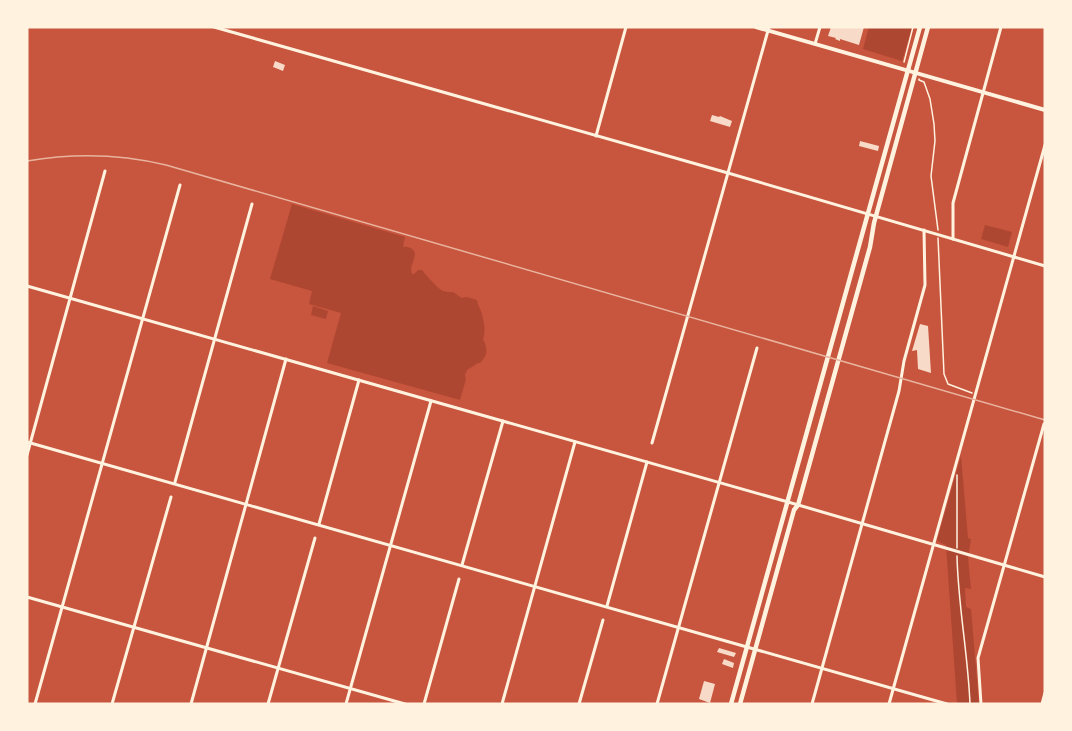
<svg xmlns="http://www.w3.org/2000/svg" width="1072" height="731" viewBox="0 0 1072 731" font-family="'Work Sans',sans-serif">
  <rect width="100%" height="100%" fill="#c8553d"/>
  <g fill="#ae4732">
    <polygon points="869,27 912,27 902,61 863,49"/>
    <path d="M292 204 405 237 403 247C408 246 413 248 415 253 415 260 409 267 412 274H414L418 270H422C426 275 437 288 443 291 445 292 451 292 453 292 455 293 460 297 462 298L467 297 477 300C478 307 480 307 482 314 484 323 486 330 483 339 488 349 488 355 480 363H478L467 370 465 375 466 379 460 400 327 363 341 313 309 304 312 291 270 279Z"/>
    <polygon points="985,225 1012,232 1008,247 981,239"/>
    <polygon points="313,306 328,311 326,319 311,315"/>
    <polygon points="961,456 968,538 971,539 968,558 971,589 965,588 966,607 971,609 979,704 957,704 946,545 941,543 937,540"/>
  </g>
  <g fill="#f7dbc8">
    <polygon points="831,27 864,27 859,45 840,39 840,41 835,39 836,38 828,36"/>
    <polygon points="275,61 285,65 283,71 273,67"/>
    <polygon points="712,115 719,117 720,116 732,121 730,127 710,121"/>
    <polygon points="860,141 879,146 878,151 859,146"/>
    <polygon points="920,324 928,326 931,373 918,369 917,350 912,351"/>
    <polygon points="719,648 736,653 734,657 717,652"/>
    <polygon points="724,659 734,663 733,668 722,664"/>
    <polygon points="704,681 715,684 710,703 699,699"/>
  </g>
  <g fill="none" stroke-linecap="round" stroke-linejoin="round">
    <g stroke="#fff3e0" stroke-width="1.5">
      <polyline points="904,62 913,27"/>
      <polyline points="919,79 919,80 924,82 930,99 934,124 935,141 931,176 938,230"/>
      <polyline points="938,238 944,374 948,384 972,393"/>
      <polyline points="957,548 957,475"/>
      <path d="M957 556C958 605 968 654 970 704"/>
    </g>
    <g stroke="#fff3e0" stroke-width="3">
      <polyline points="214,27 728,173 1045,266"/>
      <polyline points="815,44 820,27"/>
      <polyline points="596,136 626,27"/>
      <polyline points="953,239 953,203 1001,27"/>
      <polyline points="27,286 788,502 1045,577"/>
      <polyline points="27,442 947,704"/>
      <polyline points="652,443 769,27"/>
      <polyline points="27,455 105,171"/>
      <polyline points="175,482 252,204"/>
      <polyline points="319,524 359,380"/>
      <polyline points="462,565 503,421"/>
      <polyline points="27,597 405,704"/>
      <polyline points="607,606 647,462"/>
      <polyline points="35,704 180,185"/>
      <polyline points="112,704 171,497"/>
      <polyline points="191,704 286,359"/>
      <polyline points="268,704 315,538"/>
      <polyline points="346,704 431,401"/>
      <polyline points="424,704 459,579"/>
      <polyline points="502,704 575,442"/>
      <polyline points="579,704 603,620"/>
      <polyline points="657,704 757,348"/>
      <polyline points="812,704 899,391 904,361 925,285 924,230"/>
      <polyline points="889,704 1045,145"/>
      <polyline points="981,704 978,658 1044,424"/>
      <polyline points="1042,704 1045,693"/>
    </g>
    <polyline stroke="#fff3e0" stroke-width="4" points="756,27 1045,110"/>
    <g stroke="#fff3e0" stroke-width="4.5">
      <polyline points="731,704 920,27"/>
      <polyline points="740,704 794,510 798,505 870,247 874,223 928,27"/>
    </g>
    <path stroke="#e9b49f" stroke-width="1.5" d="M27 161C74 153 120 154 166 165L1045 420"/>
  </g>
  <rect width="1072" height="731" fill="none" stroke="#fff3e0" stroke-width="57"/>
</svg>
